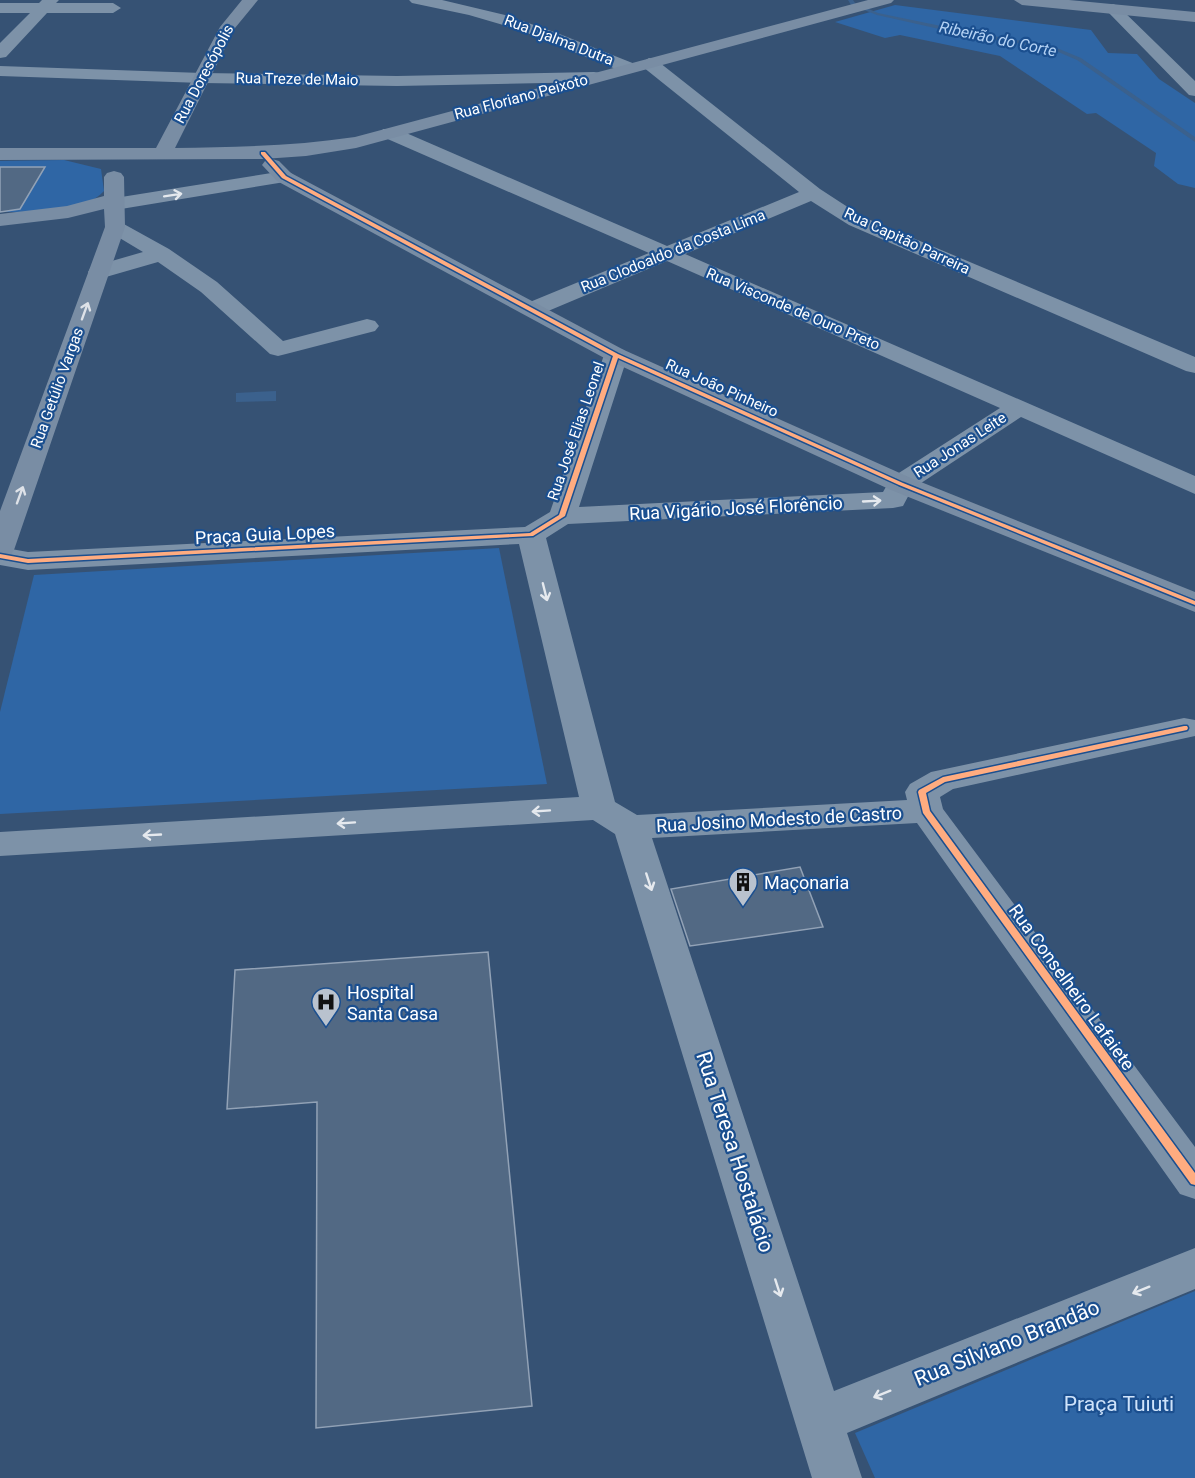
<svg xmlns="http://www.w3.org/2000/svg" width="1195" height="1478" viewBox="0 0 1195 1478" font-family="Roboto,sans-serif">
  <rect width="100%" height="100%" fill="#365274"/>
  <g fill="#2f66a5">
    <polygon points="895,5 1091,30 1108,53 1137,54 1159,79 1195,103 1195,188 1178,184 1154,166 1156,153 1096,113 1087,114 1000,56 900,35 885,38 835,22"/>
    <path d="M64 160 101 169 104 191C85 213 28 212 0 212V161Z"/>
    <polygon points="499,548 547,784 0,814 0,712 34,575"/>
    <polygon points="1195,1291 1195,1478 875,1478 855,1433"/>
  </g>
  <polygon fill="#3b618d" points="276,391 276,401 236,402 236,393"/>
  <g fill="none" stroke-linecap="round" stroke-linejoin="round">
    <polygon fill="#3b618d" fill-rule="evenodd" points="848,0 853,0 855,3 878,13 975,33 1052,46 1081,58 1195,137 1195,142 1077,60 1049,48 975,37 877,15 851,5"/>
  </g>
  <g fill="#526984" stroke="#92a2b6" stroke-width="1.5">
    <polygon points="0,167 45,167 20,209 0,212"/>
    <polygon points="800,867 823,927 690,946 671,889"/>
    <polygon points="488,952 532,1406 316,1428 317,1102 227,1109 235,970"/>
  </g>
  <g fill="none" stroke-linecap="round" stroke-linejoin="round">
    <g fill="#7d92a8" fill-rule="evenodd">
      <polygon points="42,0 59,0 56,3 113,3 121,8 113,13 47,13 6,57 0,58 0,43 30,13 0,13 0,3 39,3"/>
      <polygon points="409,0 442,0 505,15 557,33 635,64 637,68 635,72 623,72 520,30 469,15 412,3"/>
      <polygon points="1113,4 1118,6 1195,81 1195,96 1189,95 1108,12 1105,9 1108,6"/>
      <polygon points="649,58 655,59 820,189 863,217 1195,357 1195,373 1186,371 849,225 811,201 685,254 1195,476 1195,494 1021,417 912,489 903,506 893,508 568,524 546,538 615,802 637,815 907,800 905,792 910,784 931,772 1184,718 1195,720 1195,736 953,789 940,797 943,809 1195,1147 1195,1199 1180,1194 917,823 652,838 834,1391 1195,1248 1195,1289 847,1433 862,1478 812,1478 615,834 593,820 0,856 0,832 579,797 519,544 28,570 0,565 0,547 28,552 525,527 550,512 604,355 608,350 616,348 624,350 628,355 579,507 883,492 891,478 1000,408 667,261 541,314 533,316 525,314 522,309 525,304 649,253 383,137 381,133 383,129 397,129 667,246 799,192 643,67 641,63"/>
      <polygon points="0,66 202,73 397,76 594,72 600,73 603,77 600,81 594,82 397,86 202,83 0,76"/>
      <polygon points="284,171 291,173 294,177 291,181 115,210 108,208 105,204 108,200 115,198"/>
      <polygon points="115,221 122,223 169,249 217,282 283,341 367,319 375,321 379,326 375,331 286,354 278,356 270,354 201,292 158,262 99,279 91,277 88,272 91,267 143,252 108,231 105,227 108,223"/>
    </g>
    <g fill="#798da4" fill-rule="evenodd">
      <path d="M242 0H258L235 28 175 148C236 147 295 146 355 137L868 0H894L891 3 356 148 306 156 263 159 0 160V148H156L220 27Z"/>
      <polygon points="1014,0 1069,0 1195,12 1195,22 1022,5"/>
      <polygon points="272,159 279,161 291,173 624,350 911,478 1195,592 1195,612 891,490 608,360 277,181 262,165 265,161"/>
      <polygon points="114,171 121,173 124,177 125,227 14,550 10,556 0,559 0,511 105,227 104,209 68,218 0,226 0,214 67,206 104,196 104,177 107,173"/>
    </g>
    <g stroke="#1b4f8f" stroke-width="3">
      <g id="cycleway">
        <polygon points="261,152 265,152 286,176 618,354 903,483 1195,601 1195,605 899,485 618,358 565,516 533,536 28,563 0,558 0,554 28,559 530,533 559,515 613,356 282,178 261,154"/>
        <polygon points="1184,726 1187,726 1188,728 1187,730 945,782 926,793 930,811 1195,1173 1195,1185 1191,1184 923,813 918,792 919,790 943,777"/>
      </g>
    </g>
    <use href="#cycleway" fill="#ffac80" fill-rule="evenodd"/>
  </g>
  <defs><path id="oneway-shaft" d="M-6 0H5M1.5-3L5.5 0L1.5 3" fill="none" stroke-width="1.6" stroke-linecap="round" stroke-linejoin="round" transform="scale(1.5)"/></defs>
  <g stroke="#e5e9ee">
    <use href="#oneway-shaft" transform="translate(173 195) rotate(-9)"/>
    <use href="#oneway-shaft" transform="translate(872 501) rotate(-3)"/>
    <use href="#oneway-shaft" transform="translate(545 592) rotate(76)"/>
    <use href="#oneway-shaft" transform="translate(541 811) rotate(176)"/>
    <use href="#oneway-shaft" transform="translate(346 823) rotate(176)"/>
    <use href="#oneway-shaft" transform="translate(152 835) rotate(177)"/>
    <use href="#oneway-shaft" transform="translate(649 882) rotate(72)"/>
    <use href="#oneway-shaft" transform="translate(778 1288) rotate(72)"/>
    <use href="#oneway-shaft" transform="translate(1141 1290) rotate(158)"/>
    <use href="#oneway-shaft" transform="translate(882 1394) rotate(158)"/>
  </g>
  <g stroke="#dee2e8">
    <use href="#oneway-shaft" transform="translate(85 311) rotate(-70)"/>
    <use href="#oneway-shaft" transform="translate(20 495) rotate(-70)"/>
  </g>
  <defs>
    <g id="building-pin" transform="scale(1.5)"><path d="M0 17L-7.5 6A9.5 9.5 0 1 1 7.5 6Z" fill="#b9c2ce" stroke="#1b4f8f"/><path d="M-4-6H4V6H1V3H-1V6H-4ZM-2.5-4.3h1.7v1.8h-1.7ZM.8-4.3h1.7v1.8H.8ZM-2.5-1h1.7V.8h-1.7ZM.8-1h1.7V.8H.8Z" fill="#111"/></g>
    <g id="hospital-pin" transform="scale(1.5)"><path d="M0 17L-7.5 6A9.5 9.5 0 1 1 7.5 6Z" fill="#b9c2ce" stroke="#1b4f8f"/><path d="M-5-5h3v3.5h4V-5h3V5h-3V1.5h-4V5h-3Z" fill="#111"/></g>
  </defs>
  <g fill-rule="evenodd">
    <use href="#building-pin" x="743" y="882"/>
    <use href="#hospital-pin" x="326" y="1002"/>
  </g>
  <g text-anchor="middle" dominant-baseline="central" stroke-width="4.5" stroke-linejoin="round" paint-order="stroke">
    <g font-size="15" fill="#fff" stroke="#1b4f8f">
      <text transform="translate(559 40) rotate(21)">Rua Djalma Dutra</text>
      <text transform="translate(204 74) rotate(-62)">Rua Doresópolis</text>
      <text transform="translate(297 79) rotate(1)">Rua Treze de Maio</text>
      <text transform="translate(521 97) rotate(-15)">Rua Floriano Peixoto</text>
      <text transform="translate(907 241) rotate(25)">Rua Capitão Parreira</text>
      <text transform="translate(673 251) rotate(-22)">Rua Clodoaldo da Costa Lima</text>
      <text transform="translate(793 309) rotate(23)">Rua Visconde de Ouro Preto</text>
      <text transform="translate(57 388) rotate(-70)">Rua Getúlio Vargas</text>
      <text transform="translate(722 388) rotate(24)">Rua João Pinheiro</text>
      <text transform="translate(576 431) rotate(-71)">Rua José Elias Leonel</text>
      <text transform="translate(960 445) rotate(-33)">Rua Jonas Leite</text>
    </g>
    <g font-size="16" font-style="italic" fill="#b5d3f5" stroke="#1b4f8f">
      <text transform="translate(998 39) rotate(12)">Ribeirão do Corte</text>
    </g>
    <g font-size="18" fill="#fff" stroke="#1b4f8f">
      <text transform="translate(736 508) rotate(-3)">Rua Vigário José Florêncio</text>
      <text transform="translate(265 534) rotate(-3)">Praça Guia Lopes</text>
      <text transform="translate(779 819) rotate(-3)">Rua Josino Modesto de Castro</text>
      <text transform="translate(1072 987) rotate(54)">Rua Conselheiro Lafaiete</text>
    </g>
    <g font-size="18" fill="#fff" stroke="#1b4f8f" text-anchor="start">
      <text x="764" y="882">Maçonaria</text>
      <text x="347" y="992">Hospital<tspan x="347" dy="21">Santa Casa</tspan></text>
    </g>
    <g font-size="21" fill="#fff" stroke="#1b4f8f">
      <text transform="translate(735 1152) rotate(72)">Rua Teresa Hostalácio</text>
      <text transform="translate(1007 1343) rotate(-22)">Rua Silviano Brandão</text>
    </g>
    <g font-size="21" fill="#cfe3fa" stroke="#1b4f8f">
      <text x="1119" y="1404">Praça Tuiuti</text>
    </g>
  </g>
</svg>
